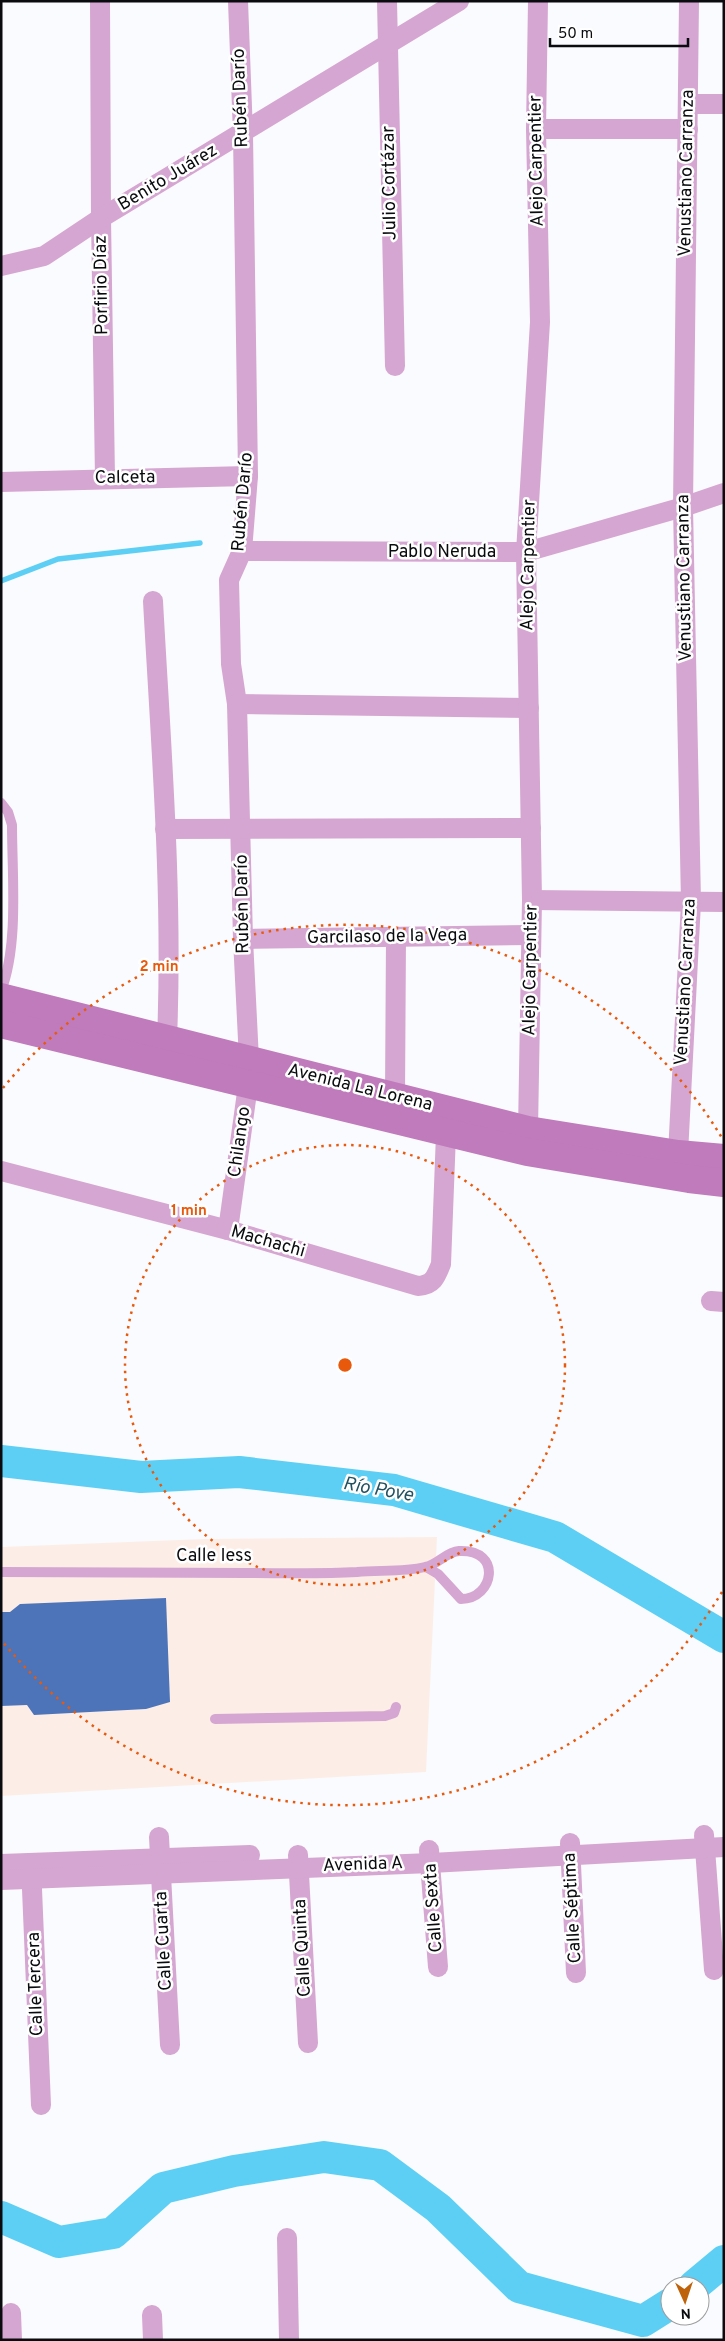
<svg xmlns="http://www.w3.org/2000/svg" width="725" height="2341" viewBox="0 0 725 2341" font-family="Overpass,sans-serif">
  <rect width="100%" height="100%" fill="#fafbfe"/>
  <polygon fill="#fceee7" points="437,1537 426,1772 1,1796 1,1547 204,1539"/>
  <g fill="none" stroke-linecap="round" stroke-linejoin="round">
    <polyline stroke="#5dcff4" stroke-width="5.5" points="1,581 58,559 200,543"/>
    <g stroke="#5dcff4" stroke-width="32">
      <polyline points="1,1461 141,1477 239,1472 394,1490 555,1537 724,1637"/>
      <polyline points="1,2217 59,2242 113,2233 163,2188 234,2171 324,2157 380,2165 438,2208 519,2287 643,2321 670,2304"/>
      <polyline points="694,2286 724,2261"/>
    </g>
  </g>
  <polygon fill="#4d74b8" points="166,1598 170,1702 146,1709 34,1715 27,1705 1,1706 1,1612 10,1612 20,1604"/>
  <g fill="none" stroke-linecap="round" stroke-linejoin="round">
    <g stroke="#d5a6d1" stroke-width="10">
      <path d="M1 803 8 812 12 825C12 875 19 945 1 991"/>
      <path d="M1 1572C83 1572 165 1573 247 1573 284 1573 321 1574 357 1572 379 1570 404 1572 425 1567 437 1565 446 1552 459 1551 503 1549 494 1599 461 1599L438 1574 426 1567"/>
      <polyline points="215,1719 385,1716 394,1713 396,1707"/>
    </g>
    <g stroke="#d5a6d1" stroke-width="20">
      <polyline points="100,1 101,218 105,478"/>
      <polyline points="238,1 243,134 248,476 242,551 229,580 231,664 237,704 243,939 249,1060"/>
      <polyline points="387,1 395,366"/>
      <polyline points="688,104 724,104"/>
      <polyline points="536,129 688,129"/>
      <polyline points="1,266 44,256 101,218 459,1"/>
      <polyline points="1,482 248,476"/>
      <polyline points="242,551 526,552 683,507 724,493"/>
      <path d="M153 601C161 747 173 893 167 1039"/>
      <polyline points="237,704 529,708"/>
      <polyline points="165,829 531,828"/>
      <polyline points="532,900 724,902"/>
      <polyline points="243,939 531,935"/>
      <polyline points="395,1097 396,937"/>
      <polyline points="528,1130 532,900 526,552 540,322 536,129 538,1"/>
      <polyline points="678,1154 691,902 683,507 689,1"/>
      <path d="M1 1171 228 1230 418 1286C433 1285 436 1277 441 1264L446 1134"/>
      <polyline points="228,1230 248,1085"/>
      <polyline points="711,1301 724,1302"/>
      <polyline points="704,1835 714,1970"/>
      <polyline points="159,1837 170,2045"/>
      <polyline points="570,1843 576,1973"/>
      <polyline points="429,1850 438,1967"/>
      <polyline points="298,1855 308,2043"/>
      <polyline points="1,1864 250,1855"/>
      <polyline points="31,1865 41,2105"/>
      <polyline points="1,1880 431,1863 724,1847"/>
      <polyline points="287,2238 289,2340"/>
      <polyline points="11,2313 12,2340"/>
      <polyline points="152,2315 153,2340"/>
    </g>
    <g stroke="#bf7bbb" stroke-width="28">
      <polyline points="1,997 528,1130 678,1154 724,1158"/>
      <polyline points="1,1024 527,1152 689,1179 724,1183"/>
    </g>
  </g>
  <g fill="none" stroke="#e8590c" stroke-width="2.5" stroke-dasharray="2.5 5">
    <circle cx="345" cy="1365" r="220"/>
    <path d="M722 1592A440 440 0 0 1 3 1642M3 1088A440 440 0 0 1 722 1138"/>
  </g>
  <g text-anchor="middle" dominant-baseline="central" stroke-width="5" stroke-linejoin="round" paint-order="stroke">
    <g font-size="18" fill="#0a0b0e" stroke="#fff">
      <text transform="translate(241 98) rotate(-92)">Rubén Darío</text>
      <text transform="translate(537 161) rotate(-91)">Alejo Carpentier</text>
      <text transform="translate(687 173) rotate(-89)">Venustiano Carranza</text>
      <text transform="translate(168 178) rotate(-31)">Benito Juárez</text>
      <text transform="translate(390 183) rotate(-91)">Julio Cortázar</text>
      <text transform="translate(102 285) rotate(-91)">Porfirio Díaz</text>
      <text transform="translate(125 478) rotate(-1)">Calceta</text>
      <text transform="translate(243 502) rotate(-85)">Rubén Darío</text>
      <text x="442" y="552">Pablo Neruda</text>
      <text transform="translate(529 565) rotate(-89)">Alejo Carpentier</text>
      <text transform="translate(685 578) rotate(-91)">Venustiano Carranza</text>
      <text transform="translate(243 904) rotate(-91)">Rubén Darío</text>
      <text transform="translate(387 937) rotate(-1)">Garcilaso de la Vega</text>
      <text transform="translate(531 970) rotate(-89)">Alejo Carpentier</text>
      <text transform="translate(686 982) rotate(-87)">Venustiano Carranza</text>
      <text transform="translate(360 1088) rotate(14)">Avenida La Lorena</text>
      <text transform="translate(240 1142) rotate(-82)">Chilango</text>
      <text transform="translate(268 1242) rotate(16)">Machachi</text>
      <text x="214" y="1556">Calle Iess</text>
      <text transform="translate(363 1865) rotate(-2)">Avenida A</text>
      <text transform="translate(434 1908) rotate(-94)">Calle Sexta</text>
      <text transform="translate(573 1908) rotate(-93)">Calle Séptima</text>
      <text transform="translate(164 1941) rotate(-93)">Calle Cuarta</text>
      <text transform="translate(303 1948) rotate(-93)">Calle Quinta</text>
      <text transform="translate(36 1984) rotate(-92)">Calle Tercera</text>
    </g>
    <g font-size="19" font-style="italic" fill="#225262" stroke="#fff">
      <text transform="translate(378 1490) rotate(10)">Río Pove</text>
    </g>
  </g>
  <circle cx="345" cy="1365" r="8" fill="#e8590c" stroke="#fff" stroke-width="2.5"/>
  <g font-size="15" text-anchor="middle" font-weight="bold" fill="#e8590c" stroke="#fff" stroke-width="5" stroke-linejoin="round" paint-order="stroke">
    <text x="159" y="971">2 min</text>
    <text x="189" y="1215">1 min</text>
  </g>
  <rect width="725" height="2341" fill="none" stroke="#0a0b0e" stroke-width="5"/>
  <g transform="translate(685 2301) rotate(177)"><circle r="24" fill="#ffffff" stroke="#9d9d9f"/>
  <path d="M0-4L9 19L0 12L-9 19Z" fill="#be630c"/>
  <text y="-8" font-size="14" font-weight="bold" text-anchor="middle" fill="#0a0b0e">N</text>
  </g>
  <path d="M550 38v8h138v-8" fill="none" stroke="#0a0b0e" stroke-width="2.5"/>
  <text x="558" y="38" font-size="15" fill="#0a0b0e" stroke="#ffffff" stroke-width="4" paint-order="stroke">50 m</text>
</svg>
